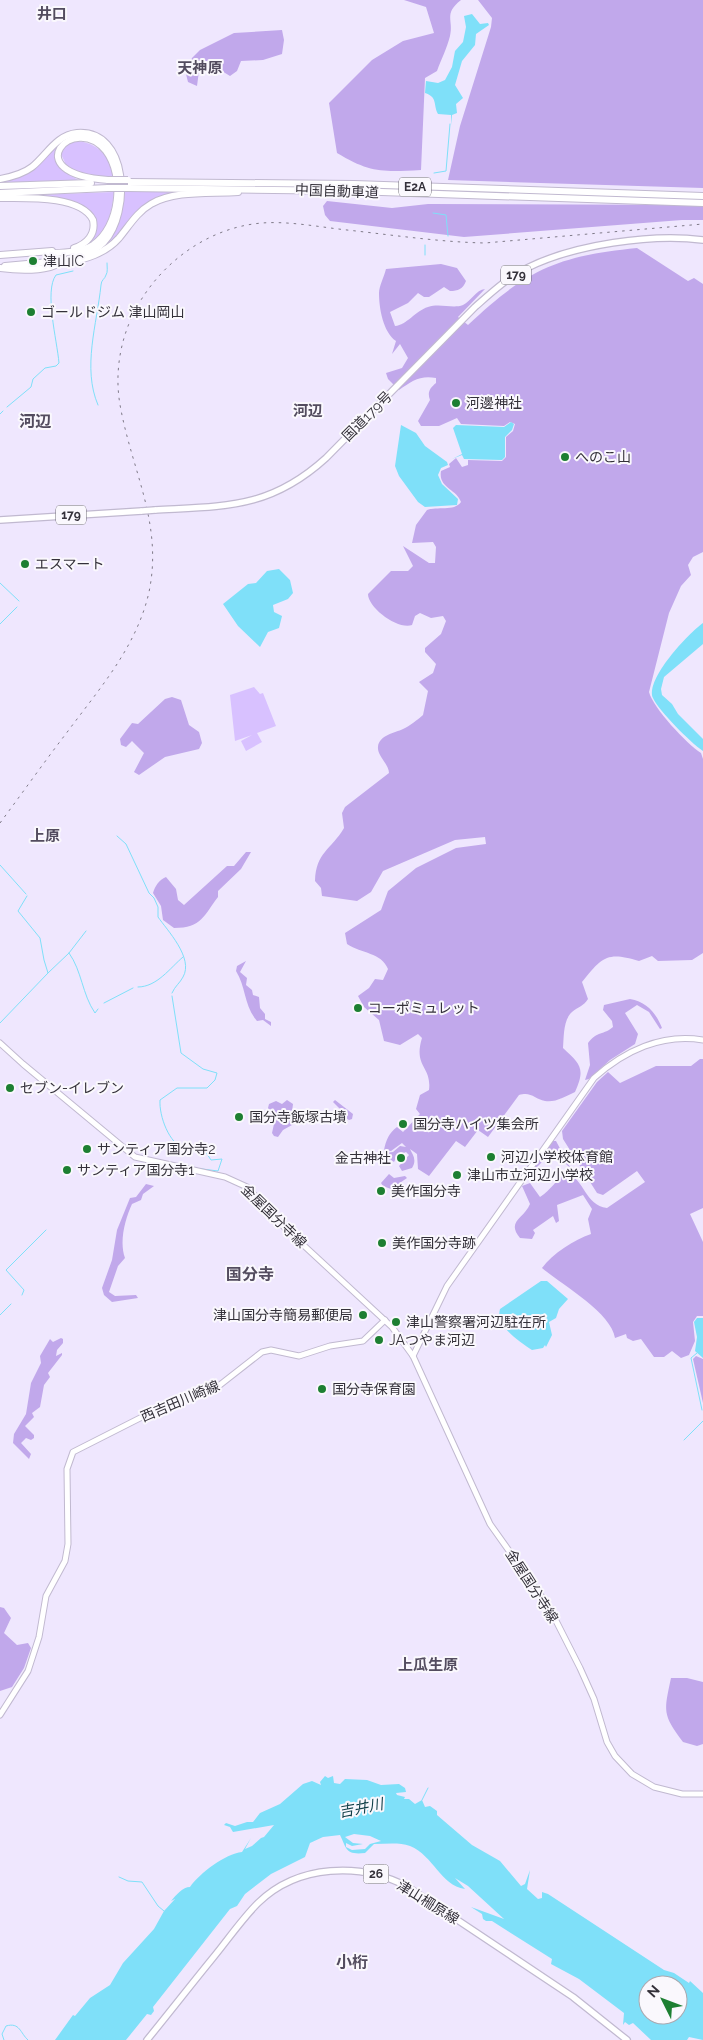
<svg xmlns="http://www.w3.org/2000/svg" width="703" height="2040" viewBox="0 0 703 2040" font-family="Raleway,'Noto Sans JP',sans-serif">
  <rect width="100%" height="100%" fill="#efe7fe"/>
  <g fill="#d8c1ff">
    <path d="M65 139 60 144 57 162 63 171 78 180 0 183V181C25 176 46 156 65 139Z"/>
    <path d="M76 141C96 142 111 156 113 176H87L68 169 61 154 66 145Z"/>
    <polygon points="180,191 194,193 158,198 109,245 98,249 124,192"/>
    <path d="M114 192C112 213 107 235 87 245 89 241 93 236 95 232 111 195 24 197 5 196Z"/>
    <polygon points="254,687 260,694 263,693 276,726 257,733 262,742 246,751 241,741 252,735 235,741 230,695"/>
  </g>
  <g fill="#c1a8eb">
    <path d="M404 0H461C443 14 454 20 450 36 447 48 441 60 437 71L425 78 421 170C383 172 370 173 337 153L329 103 372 60 403 41 434 33 426 7Z"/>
    <polygon points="478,0 703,0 703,188 448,180 460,126 491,27 492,18"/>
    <polygon points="282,30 284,40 282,54 263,60 241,61 237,71 230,76 217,68 207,66 199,71 197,86 188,82 186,74 192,58 200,50 234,33"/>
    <polygon points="327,201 392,208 428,204 703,205 703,220 682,220 464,237 330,221 325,215 323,206"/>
    <path d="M637 248 688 281 694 278 703 284V552L693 557 688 565 691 575 681 586 669 613 649 692C653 708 687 744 701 753L703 759V953L692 960 658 961 652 956 639 961C607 951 602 957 582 982L588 999C584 1006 578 1007 572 1012 563 1020 564 1037 563 1048 580 1064 586 1068 575 1092 566 1096 555 1103 545 1101 535 1099 531 1091 519 1095L488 1137 478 1130 465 1147 456 1141 429 1176 418 1169 417 1154 410 1149C413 1155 417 1160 412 1168L402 1171 399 1166 409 1155 406 1152 397 1156 394 1162 390 1159 384 1164 380 1159 385 1153 393 1152 400 1146 406 1147 402 1143 391 1151 384 1150C386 1140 389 1133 397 1127L403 1132 420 1114 416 1109 420 1095 429 1090C432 1066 413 1067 422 1038L418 1034 400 1045 384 1041 379 1020 364 1007 358 996 369 988 375 979 383 980 388 969C381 952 362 954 347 944L345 933 381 910 388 891 416 868 456 848 486 844 485 837 455 840 383 871 371 892 357 901 322 896 321 888 315 881C316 852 331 850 344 828L342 813 345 807 389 773C389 764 377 756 378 747 379 735 395 733 403 729 410 726 417 720 423 715L428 691 419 682 433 673 436 664 425 652V648L441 634 446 621 443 616 431 618 420 613 415 616 412 625C398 630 368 608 368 594L391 571H408L413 566 403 546 429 563H435L436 547 433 542 412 543 416 525 427 510C437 506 454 512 461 502 457 489 438 488 441 471L450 467 449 464 456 458 462 467 468 465V460L502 461 506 457V437L513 431 515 424 510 422 504 426 461 424 457 418 439 426H421L418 421 430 400C427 392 430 388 436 383V378C420 375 412 381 399 390L388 379 386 373 402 368 408 358 400 344 392 354 396 341C383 332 379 308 379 293 379 286 384 277 386 269L441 264 457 268 466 281C463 289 458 291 450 291L444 287 429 297H424L418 293 408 303 390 312 395 326C407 325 415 311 428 307 440 303 453 309 463 305 471 301 476 290 485 289L458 317 468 325C526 270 557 256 637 248Z"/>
    <polygon points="172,697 181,700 189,725 199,732 202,743 199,749 165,757 139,775 134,772 144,753 132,741 126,747 121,745 120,739 132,723 138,724 165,699"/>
    <path d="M246 852H251L241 869 218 891V897C204 915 202 928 174 928L163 920 161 906 153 893C155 886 159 880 166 877L176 889 178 900 184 905 227 866H234Z"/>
    <path d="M246 961 240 972 247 978 246 985 252 990 253 995 259 997 260 1008 265 1014V1019L271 1022V1026L263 1020 257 1021C244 1006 246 987 236 971L237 966Z"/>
    <path d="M630 999C647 1002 656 1013 662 1028L660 1029 649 1012 637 1005 625 1013 638 1034 635 1044 610 1060 589 1079 585 1080 590 1065 588 1043C597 1031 604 1035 613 1027L612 1021 603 1010 604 1005Z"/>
    <path d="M700 1059H703V1208L690 1214 703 1242V1316H697L693 1322 695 1341 689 1355 681 1358 672 1351 664 1357H654L641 1339 633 1341 627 1338 626 1334 615 1338C611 1312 562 1285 542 1268 553 1253 574 1240 591 1234L588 1219 592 1209 583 1195 557 1205 559 1221 556 1223 553 1216 533 1230 535 1233 532 1239 520 1238C506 1221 524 1219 530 1204L522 1186 530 1183 540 1197C551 1190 556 1180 566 1172 585 1180 585 1205 607 1208L645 1182 637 1171 603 1195 597 1193 563 1139 562 1131 597 1082 608 1072 620 1083 656 1066H691Z"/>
    <polygon points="287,1100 293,1104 292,1112 301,1120 283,1130 278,1137 274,1136 272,1133 274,1124 268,1108 269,1104 276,1101 282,1104"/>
    <polygon points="335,1100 353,1114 352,1119 349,1120 338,1113 341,1110 333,1102"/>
    <polygon points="552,1141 556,1141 571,1169 553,1151 524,1180"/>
    <polygon points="389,1174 394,1178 405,1176 407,1178 391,1189 383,1186 381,1183"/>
    <path d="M146 1184 154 1186 143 1194 141 1200 132 1204C125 1219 119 1242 125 1258L118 1266 109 1292 115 1296 136 1295 138 1298 112 1302 104 1295 102 1288 112 1260 117 1230 130 1198 136 1197Z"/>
    <polygon points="61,1338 63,1339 63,1343 57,1350 56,1356 62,1353 62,1355 48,1373 50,1377 44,1385 40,1407 32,1413 34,1417 25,1426 34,1435 34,1438 31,1440 26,1438 21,1443 31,1454 29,1459 13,1443 14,1434 26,1414 31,1383 41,1363 40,1356 50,1339 53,1342"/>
    <polygon points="696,1356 703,1359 703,1403 693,1359"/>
    <polygon points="0,1607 4,1608 11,1618 4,1633 17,1645 28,1643 31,1648 24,1668 12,1687 0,1691"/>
    <path d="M671 1678H687L703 1682V1744L697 1746 683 1742C662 1714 664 1711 671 1678Z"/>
  </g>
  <g fill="#7fe0f9" fill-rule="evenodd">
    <path d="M472 14 480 24 488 23 489 25 476 34 475 45 462 61 455 85 463 98 456 104 457 113 452 115 451 125V115L438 114C433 105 438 97 425 93L426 81 438 83 445 80 452 67 455 51 463 42 466 27 464 16Z"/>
    <polygon points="511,422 514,424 512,430 505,437 505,457 502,460 464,459 462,455 452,459 462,454 453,428 456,425 504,427"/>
    <polygon points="401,425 416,433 425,446 447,462 448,465 441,468 438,475 442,484 458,499 457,505 425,507 418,502 399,476 395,466"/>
    <polygon points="279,569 290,580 293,593 288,599 273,605 274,612 282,616 279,628 268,632 260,647 238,626 223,604 248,584 256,583 267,571"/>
    <path d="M703 623V644L664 677 661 689 662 695 672 704 678 714 703 739V751C690 742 659 711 653 698 645 679 689 633 703 623Z"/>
    <path d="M541 1281H547L568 1299 559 1309 556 1318 549 1322 552 1335 546 1347 545 1345 543 1348 532 1350C519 1341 495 1326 500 1309Z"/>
    <polygon points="697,1318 703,1318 703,1358 695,1351 697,1337 694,1322"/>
    <path d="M325 1776 328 1778 333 1776 334 1783 340 1784 345 1779 367 1780 381 1785 399 1784 405 1788 406 1792 396 1793 397 1795 405 1797 404 1799H409L415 1804 422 1800 425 1807 430 1806 437 1811V1815L472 1845 500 1861 521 1886 525 1884 530 1870 527 1889 538 1899 542 1898V1892L548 1894 664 1970 674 1973 689 1983 690 1981 703 1993V2040L689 2037 687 2040H651L633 2023 629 2025 625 2022 623 2025 624 2013 579 1979 551 1964 552 1959 492 1921H486L483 1919 482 1914 471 1907 504 1919 468 1886 455 1878 465 1889C440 1885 434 1856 410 1846 399 1842 386 1844 374 1844L365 1853C345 1855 347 1849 340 1835L323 1837 310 1843 305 1857 271 1874 245 1894 237 1906 230 1909 153 2007 154 2011 151 2015 147 2014 126 2040H55L73 2015 75 2016 90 1998 110 1985 123 1963 154 1929 164 1911 175 1899 171 1901C176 1895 183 1887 190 1887 200 1873 225 1854 242 1852L251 1838 245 1849 252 1846 261 1838 264 1837 274 1825 233 1832 230 1827 224 1825 226 1823 235 1826 247 1822H253L260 1813 280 1804 303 1784 312 1781 321 1785 320 1782ZM354 1834 370 1836 381 1841 370 1844 365 1849 352 1850 346 1847V1843L352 1846 363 1844 353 1843 345 1837ZM648 1985H678V2015H648Z"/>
  </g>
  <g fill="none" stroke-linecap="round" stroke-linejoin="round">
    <g stroke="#7fe0f9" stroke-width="1">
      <polyline points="434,173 446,171 450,124"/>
      <polyline points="433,213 446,215 448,236"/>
      <polyline points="425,255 425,245"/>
      <path d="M98 405C82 368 97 324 101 285 101 280 105 279 106 275 108 272 107 267 107 263"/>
      <path d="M7 407 31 387 33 379 45 368 56 366 59 363C57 340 44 291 56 275L73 271"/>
      <polyline points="0,414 3,411"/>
      <polyline points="0,583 19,601"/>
      <polyline points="0,624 17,607"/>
      <path d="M117 836 126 844 149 893 154 898 158 907V917C167 930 194 958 183 977 180 983 175 986 172 993"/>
      <polyline points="0,865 26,894"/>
      <path d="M69 953C82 971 82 994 95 1013L98 1009"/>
      <polyline points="48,973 69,953 86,931"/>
      <path d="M138 987C157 987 170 968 183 957"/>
      <path d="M172 996 181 1053 203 1069 217 1073 215 1080 207 1088H177L160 1100C159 1116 169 1144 185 1149 191 1152 198 1150 205 1151L211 1160 222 1159 218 1171 194 1168"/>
      <polyline points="104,1003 133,988"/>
      <polyline points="0,1023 48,973 44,960 40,938 18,911 27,896"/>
      <polyline points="22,1295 24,1290 6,1270 46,1230"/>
      <polyline points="0,1315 11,1304"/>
      <polyline points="697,1353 691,1358 702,1410"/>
      <polyline points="684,1440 703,1421"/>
      <polyline points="422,1800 428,1788"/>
      <polyline points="119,1877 128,1881 142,1882 158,1906 164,1911"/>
      <path d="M4 2040 2 2034 6 2026C20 2022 20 2033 28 2040"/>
    </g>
    <g stroke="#c1b9d0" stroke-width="7">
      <g id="secondary">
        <polyline points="0,1043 23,1064 135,1157 225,1177 247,1187 286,1229 392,1327 413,1356 490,1524 549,1607 580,1668 594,1699 607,1742 615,1756 632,1774 654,1787 682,1794 703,1794"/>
        <path d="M413 1356 447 1286 594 1078C624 1051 662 1033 703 1040"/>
        <polyline points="0,1715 28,1671 39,1637 46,1596 65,1561 68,1544 67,1469 73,1452 146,1415 216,1388 262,1352 271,1350 299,1356 330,1346 363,1341 385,1320"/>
      </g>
    </g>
    <g stroke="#c1b9d0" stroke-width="8">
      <path id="primary" d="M147 2040C169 2013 190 1986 212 1959 227 1941 241 1920 258 1903 298 1864 361 1862 408 1887L573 1997 627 2040"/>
    </g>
    <g stroke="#c1b9d0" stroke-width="8">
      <g id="trunk">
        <path d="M155 510C225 506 270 509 326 458L475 307C491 293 507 278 527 268 573 245 652 233 703 240"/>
        <polyline points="0,520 142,511"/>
      </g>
    </g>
    <g stroke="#c1b9d0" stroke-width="8">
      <g id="motorway">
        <path d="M0 179C11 177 23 174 32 167 47 155 56 135 77 133 129 129 131 213 104 242 96 251 85 253 74 257 66 260 58 265 50 267 34 271 15 270 0 268"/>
        <polyline points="128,182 354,184 703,196"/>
        <polyline points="0,186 91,183"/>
        <polyline points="128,188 353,191 703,203"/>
        <polyline points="0,193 108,188"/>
        <path d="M0 198C25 198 81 195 93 220 96 234 87 244 74 248"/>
        <path d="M48 254C63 252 80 253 93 245 120 227 125 176 106 151 74 111 15 174 108 180"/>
        <polyline points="0,255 52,251"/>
        <path d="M64 264C85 259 105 254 119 238 129 226 137 212 151 204 175 190 210 194 238 192"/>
        <polyline points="5,266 60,261"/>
      </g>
    </g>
    <use href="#secondary" stroke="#fff" stroke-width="5"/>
    <use href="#primary" stroke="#fff" stroke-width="5.5"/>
    <use href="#trunk" stroke="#fff" stroke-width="5.5"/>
    <use href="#motorway" stroke="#fff" stroke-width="6"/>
    <path stroke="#7f7a88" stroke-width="1" stroke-dasharray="2.5 5" stroke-linecap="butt" d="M0 823C23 792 45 761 68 731 100 688 137 646 149 592 163 525 133 473 121 410 113 372 121 332 141 300 167 258 212 227 262 223 290 221 319 227 347 230 393 235 439 242 485 243L703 224"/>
    <g stroke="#c1b9d0" stroke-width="8" stroke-linecap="butt">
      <polyline id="trunk-bridge" points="142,511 155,510"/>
    </g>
    <g stroke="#c1b9d0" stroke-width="8" stroke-linecap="butt">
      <g id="motorway-bridge">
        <polyline points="108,180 128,180"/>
        <polyline points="108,188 128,188"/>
      </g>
    </g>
    <use href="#trunk-bridge" stroke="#fff" stroke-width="5.5"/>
    <use href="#motorway-bridge" stroke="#fff" stroke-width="6"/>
  </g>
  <g fill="#1d7f32" stroke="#faf8fd" stroke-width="2">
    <circle cx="33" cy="261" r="5"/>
    <circle cx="31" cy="312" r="5"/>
    <circle cx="456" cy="403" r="5"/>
    <circle cx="565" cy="457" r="5"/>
    <circle cx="25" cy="564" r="5"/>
    <circle cx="358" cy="1008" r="5"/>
    <circle cx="10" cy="1088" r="5"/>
    <circle cx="239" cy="1117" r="5"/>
    <circle cx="403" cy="1124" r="5"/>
    <circle cx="87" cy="1149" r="5"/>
    <circle cx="491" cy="1157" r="5"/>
    <circle cx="401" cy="1158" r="5"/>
    <circle cx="67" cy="1170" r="5"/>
    <circle cx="457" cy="1175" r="5"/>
    <circle cx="381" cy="1191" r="5"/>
    <circle cx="382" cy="1243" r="5"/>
    <circle cx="363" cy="1315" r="5"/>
    <circle cx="396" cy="1322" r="5"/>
    <circle cx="379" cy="1340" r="5"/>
    <circle cx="322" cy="1389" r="5"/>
  </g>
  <g text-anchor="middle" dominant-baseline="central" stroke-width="4" stroke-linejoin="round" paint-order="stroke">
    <g fill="#faf8fd" stroke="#6f6d74" stroke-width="1">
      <rect x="399" y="177.5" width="32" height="19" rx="4"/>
      <rect x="501" y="265.5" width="30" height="19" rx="4"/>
      <rect x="56" y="505.5" width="30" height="19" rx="4"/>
      <rect x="363.5" y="1864.5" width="25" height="19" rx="4"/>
    </g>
    <g font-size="12" font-weight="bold" fill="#34313a">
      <text x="415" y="187">E2A</text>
      <text x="516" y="275">179</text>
      <text x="71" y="515">179</text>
      <text x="376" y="1874">26</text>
    </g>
    <g font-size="14" fill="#34313a" stroke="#faf8fd">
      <text transform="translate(337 191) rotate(2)">中国自動車道</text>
      <text transform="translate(367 416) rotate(-45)">国道179号</text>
      <text transform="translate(274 1216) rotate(44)">金屋国分寺線</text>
      <text transform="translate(180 1401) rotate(-23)">西吉田川崎線</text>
      <text transform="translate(532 1586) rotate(57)">金屋国分寺線</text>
      <text transform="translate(428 1902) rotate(32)">津山柵原線</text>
    </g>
    <g font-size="14" fill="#34313a" stroke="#faf8fd" text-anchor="start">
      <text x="43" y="261">津山IC</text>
      <text x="41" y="312">ゴールドジム 津山岡山</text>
      <text x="466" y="403">河邊神社</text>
      <text x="575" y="457">へのこ山</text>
      <text x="35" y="564">エスマート</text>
      <text x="368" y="1008">コーポミュレット</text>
      <text x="20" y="1088">セブン-イレブン</text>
      <text x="249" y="1117">国分寺飯塚古墳</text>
      <text x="413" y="1124">国分寺ハイツ集会所</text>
      <text x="97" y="1149">サンティア国分寺2</text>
      <text x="501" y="1157">河辺小学校体育館</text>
      <text x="391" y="1158" text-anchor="end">金古神社</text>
      <text x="77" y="1170">サンティア国分寺1</text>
      <text x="467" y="1175">津山市立河辺小学校</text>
      <text x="391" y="1191">美作国分寺</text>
      <text x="392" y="1243">美作国分寺跡</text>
      <text x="353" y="1315" text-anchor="end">津山国分寺簡易郵便局</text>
      <text x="406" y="1322">津山警察署河辺駐在所</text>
      <text x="389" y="1340">JAつやま河辺</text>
      <text x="332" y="1389">国分寺保育園</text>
    </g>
    <g font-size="15" font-weight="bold" fill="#534c5f" stroke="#faf8fd">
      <text x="52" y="14">井口</text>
      <text x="200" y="68">天神原</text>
      <text x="308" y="411">河辺</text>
      <text x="45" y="836">上原</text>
      <text x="428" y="1665">上瓜生原</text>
    </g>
    <g font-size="15" font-style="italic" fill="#123f49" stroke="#faf8fd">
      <text transform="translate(361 1808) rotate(-11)">吉井川</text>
    </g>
    <g font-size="16" font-weight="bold" fill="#534c5f" stroke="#faf8fd">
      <text x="35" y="421">河辺</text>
      <text x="250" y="1274">国分寺</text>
      <text x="352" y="1962">小桁</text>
    </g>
  </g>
  <g transform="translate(663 2000) rotate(312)"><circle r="24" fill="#faf8fd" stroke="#aba8af"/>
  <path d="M0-4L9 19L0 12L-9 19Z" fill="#1d7f32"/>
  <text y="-8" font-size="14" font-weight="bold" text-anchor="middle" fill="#34313a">N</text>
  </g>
</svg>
